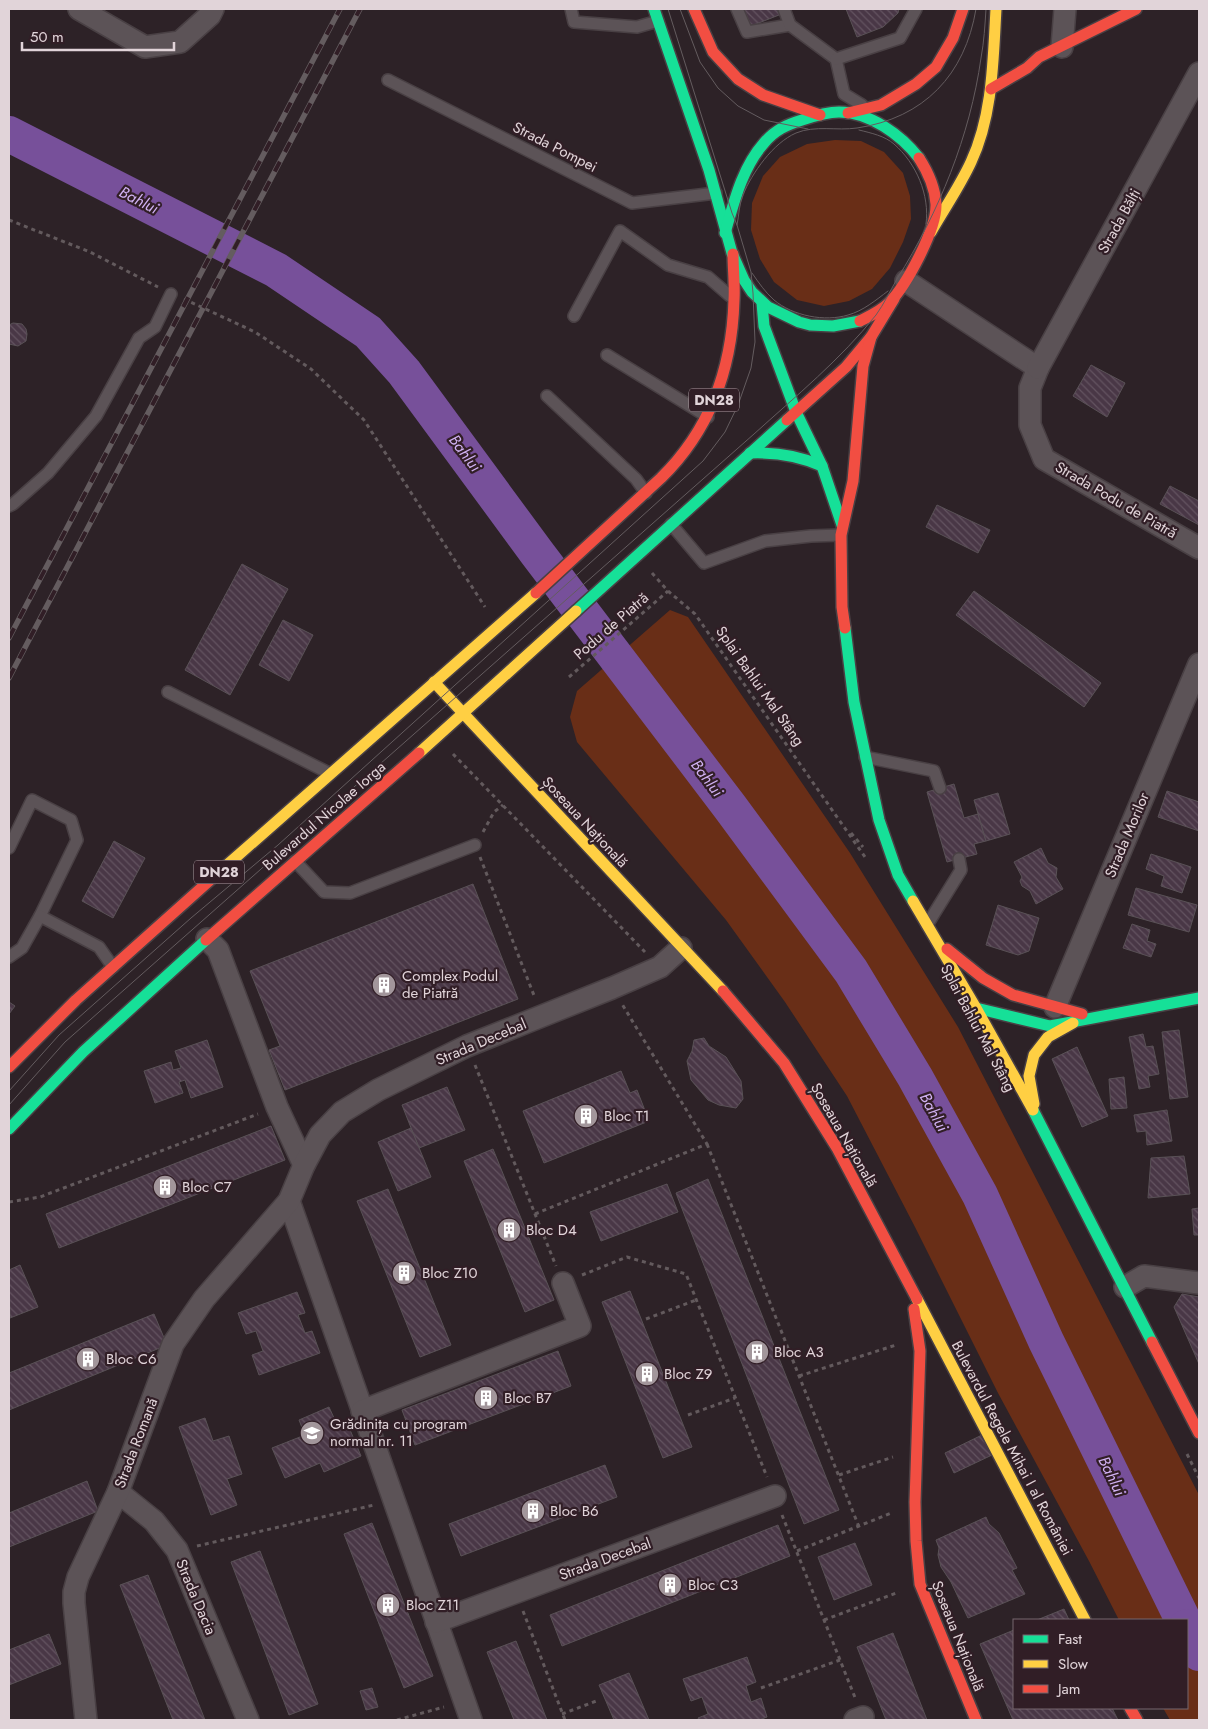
<svg xmlns="http://www.w3.org/2000/svg" width="1208" height="1729" viewBox="0 0 1208 1729" font-family="Jost,sans-serif">
  <defs>
    <pattern id="building-back-hatch" width="6" height="6" patternUnits="userSpaceOnUse" patternTransform="scale(1.25)"><rect width="6" height="6" fill="#493746"/><path d="M-1 5l2 2M0 0l6 6M5-1l2 2" fill="none" stroke="#635360"/></pattern>
  </defs>
  <rect width="100%" height="100%" fill="#2d2227"/>
  <g fill="#692e17">
    <polygon points="835,140 861,141 884,152 903,173 910,196 911,219 903,242 890,268 872,289 849,301 824,306 797,300 774,282 760,259 751,230 752,203 763,176 780,157 807,144"/>
    <polygon points="670,610 688,617 850,853 958,1027 1199,1495 1199,1720 1170,1720 1163,1708 1187,1708 1187,1620 1119,1620 1089,1561 998,1393 915,1227 847,1096 785,1002 726,920 577,742 570,717 577,691"/>
  </g>
  <g fill="none" stroke-linecap="round" stroke-linejoin="round">
    <g stroke="#77509a" stroke-width="36">
      <polyline points="9,134 276,270 368,332 404,372 537,553 730,807 851,971 915,1077 980,1195 1046,1341 1183,1620"/>
      <polyline points="1187,1627 1199,1653"/>
    </g>
  </g>
  <g fill="url(#building-back-hatch)" stroke="#595156">
    <polygon points="744,9 777,9 779,15 751,26"/>
    <polygon points="846,9 899,9 898,13 883,27 857,37"/>
    <polygon points="13,323 22,324 26,329 27,334 26,341 18,346 9,344 9,325"/>
    <polygon points="1091,365 1125,383 1107,417 1073,396"/>
    <polygon points="1170,486 1199,501 1199,525 1160,504"/>
    <polygon points="937,505 990,530 978,553 926,527"/>
    <polygon points="242,564 288,589 230,695 185,670"/>
    <polygon points="974,591 1101,683 1084,707 956,615"/>
    <polygon points="283,620 313,635 289,681 259,665"/>
    <polygon points="954,784 964,818 978,814 986,841 974,844 977,854 947,862 927,792"/>
    <polygon points="1167,791 1199,802 1199,831 1158,817"/>
    <polygon points="998,793 1010,834 986,841 974,800"/>
    <polygon points="114,841 145,858 113,918 82,901"/>
    <polygon points="1041,848 1048,863 1057,868 1056,877 1063,889 1036,904 1030,891 1022,886 1020,881 1022,877 1014,862"/>
    <polygon points="1151,854 1191,867 1182,893 1161,886 1164,876 1146,869"/>
    <polygon points="473,884 518,999 285,1090 269,1050 280,1046 250,971"/>
    <polygon points="1136,888 1197,905 1189,932 1128,915"/>
    <polygon points="998,905 1039,918 1029,951 1018,955 986,945"/>
    <polygon points="1132,924 1150,930 1147,941 1156,944 1151,957 1123,948"/>
    <polygon points="9,1002 15,1006 9,1014"/>
    <polygon points="1179,1030 1188,1097 1170,1099 1162,1032"/>
    <polygon points="1143,1034 1146,1047 1153,1046 1159,1074 1148,1076 1150,1087 1139,1089 1129,1037"/>
    <polygon points="704,1038 709,1046 726,1057 741,1081 743,1099 736,1108 719,1105 708,1100 691,1080 687,1061 692,1051 694,1040"/>
    <polygon points="207,1040 223,1087 191,1098 185,1080 179,1082 183,1093 155,1103 144,1071 171,1062 173,1070 181,1068 175,1051"/>
    <polygon points="1077,1047 1108,1116 1082,1127 1052,1059"/>
    <polygon points="621,1071 630,1093 637,1090 649,1121 544,1163 523,1111"/>
    <polygon points="1124,1077 1127,1108 1111,1109 1109,1079"/>
    <polygon points="447,1087 465,1130 419,1148 402,1105"/>
    <polygon points="1167,1110 1172,1141 1147,1145 1146,1131 1137,1132 1134,1115"/>
    <polygon points="271,1126 285,1160 59,1248 46,1214"/>
    <polygon points="411,1128 431,1177 398,1191 378,1142"/>
    <polygon points="493,1149 554,1300 525,1312 464,1161"/>
    <polygon points="1184,1156 1190,1194 1148,1198 1151,1158"/>
    <polygon points="708,1179 839,1510 804,1524 676,1193"/>
    <polygon points="667,1184 678,1212 601,1241 590,1212"/>
    <polygon points="388,1189 451,1345 420,1357 357,1201"/>
    <polygon points="1199,1208 1199,1235 1194,1235 1192,1209"/>
    <polygon points="20,1265 38,1307 10,1318 9,1270"/>
    <polygon points="630,1291 692,1447 663,1458 602,1302"/>
    <polygon points="297,1292 305,1313 298,1315 305,1333 312,1331 320,1353 259,1375 252,1355 263,1351 256,1331 246,1334 238,1313"/>
    <polygon points="1182,1294 1199,1297 1199,1364 1174,1307"/>
    <polygon points="154,1314 167,1345 9,1410 9,1373"/>
    <polygon points="558,1351 571,1386 415,1445 402,1410"/>
    <polygon points="329,1407 339,1429 348,1425 361,1456 324,1472 320,1463 285,1478 272,1448 305,1435 299,1420"/>
    <polygon points="205,1418 213,1441 229,1436 242,1474 227,1479 237,1505 211,1515 179,1427"/>
    <polygon points="982,1435 992,1455 954,1473 945,1453"/>
    <polygon points="605,1465 617,1497 461,1556 449,1524"/>
    <polygon points="87,1481 98,1511 9,1547 9,1513"/>
    <polygon points="986,1517 989,1524 999,1533 1017,1568 1012,1570 1025,1594 968,1618 951,1582 941,1567 938,1555 939,1548 936,1540"/>
    <polygon points="372,1523 433,1676 404,1688 344,1534"/>
    <polygon points="778,1525 790,1556 562,1646 550,1615"/>
    <polygon points="855,1543 872,1585 834,1600 818,1557"/>
    <polygon points="260,1551 318,1704 289,1715 231,1562"/>
    <polygon points="148,1575 205,1720 173,1720 120,1585"/>
    <polygon points="1064,1609 1069,1620 1037,1620"/>
    <polygon points="1014,1630 1014,1708 1112,1708 1118,1720 1013,1720 980,1644"/>
    <polygon points="893,1633 927,1720 886,1720 857,1647"/>
    <polygon points="49,1634 61,1664 9,1685 9,1650"/>
    <polygon points="516,1641 547,1720 514,1720 487,1652"/>
    <polygon points="747,1657 756,1682 746,1686 751,1702 761,1698 767,1717 759,1720 699,1720 698,1718 708,1714 702,1697 691,1701 683,1679"/>
    <polygon points="629,1673 649,1720 614,1720 599,1685"/>
    <polygon points="372,1688 378,1707 366,1710 360,1691"/>
  </g>
  <g fill="none" stroke-linecap="round" stroke-linejoin="round">
    <g stroke="#494044" stroke-width="14">
      <g id="lane">
        <polyline points="571,9 574,22 637,27 658,21"/>
        <polyline points="737,9 747,32 790,25"/>
        <polyline points="784,9 790,25 836,59 844,94 862,105"/>
        <polyline points="836,59 900,38 916,9"/>
        <polyline points="388,80 632,203 716,193"/>
        <polyline points="574,316 620,231 668,265 708,277 730,296"/>
        <polyline points="607,355 708,417"/>
        <polyline points="547,396 636,479 646,493"/>
        <polyline points="9,506 13,504 48,473 96,416 139,338 155,327 171,294"/>
        <polyline points="671,524 704,563 765,541 811,536 841,535"/>
        <polyline points="168,692 329,773"/>
        <polyline points="865,757 934,771 940,788"/>
        <polyline points="9,848 32,800 71,820 77,840 40,916 22,948 9,957"/>
        <polyline points="295,861 324,892 350,893 475,845"/>
        <polyline points="40,916 99,947 113,967"/>
        <polyline points="927,925 961,870 959,859"/>
      </g>
    </g>
    <g stroke="#494044" stroke-width="24">
      <g id="street">
        <polyline points="79,9 145,47 180,42 210,15 213,9"/>
        <polyline points="1062,47 1065,9"/>
        <polyline points="906,281 1038,368 1030,388 1030,425 1044,459 1199,548"/>
        <polyline points="1038,368 1199,73"/>
        <polyline points="207,939 218,950 277,1107 304,1165"/>
        <polyline points="1055,1007 1199,664"/>
        <polyline points="289,1201 471,1720"/>
        <polyline points="1125,1287 1144,1276 1199,1283"/>
        <polyline points="362,1411 580,1326 563,1283"/>
        <polyline points="118,1492 154,1521 177,1550 248,1720"/>
        <polyline points="436,1622 775,1496"/>
        <polyline points="86,1720 74,1603 74,1592 78,1577 118,1492 173,1344 204,1299 289,1201 304,1165 320,1135 342,1112 378,1090 467,1046 612,988 660,967 681,948"/>
        <polyline points="855,1720 863,1717"/>
      </g>
    </g>
    <g stroke="#494044" stroke-width="14">
      <g id="fast">
        <polyline points="654,9 709,170 732,253 744,280 752,292 768,307 799,322 810,325 833,326 860,321"/>
        <path d="M725 233C734 202 742 168 764 143 775 130 786 125 802 120 814 116 827 112 839 112 870 112 901 135 919 158"/>
        <polyline points="762,303 764,326 796,412 822,466 842,525"/>
        <path d="M750 453C776 452 798 455 822 466"/>
        <polyline points="576,611 787,420"/>
        <polyline points="845,628 854,702 879,820 898,875 913,901"/>
        <polyline points="976,1008 1050,1026 1199,998"/>
        <polyline points="1033,1110 1152,1342"/>
        <polyline points="9,1129 83,1052 206,940"/>
      </g>
    </g>
    <g stroke="#494044" stroke-width="14">
      <g id="slow">
        <path d="M931 232C944 209 960 186 971 162 993 115 993 60 996 9"/>
        <polyline points="434,682 723,991"/>
        <polyline points="419,753 576,611"/>
        <polyline points="218,873 536,593"/>
        <polyline points="913,901 976,1008 1033,1110"/>
        <polyline points="1034,1104 1029,1076 1034,1055 1048,1037 1073,1023"/>
        <polyline points="917,1299 1085,1620"/>
      </g>
    </g>
    <g stroke="#494044" stroke-width="14">
      <g id="jam">
        <polyline points="694,9 713,52 738,79 763,95 820,115"/>
        <polyline points="991,89 1027,68 1039,57 1136,9"/>
        <polyline points="848,113 881,105 916,84 936,67 953,38 963,9"/>
        <path d="M860 321C870 316 881 311 889 303 906 286 937 229 936 204 935 187 928 172 919 158"/>
        <polyline points="787,420 846,367 871,337 894,299"/>
        <path d="M536 593 661 478C711 429 732 369 734 300 735 285 733 269 733 254"/>
        <polyline points="845,628 842,607 841,535 853,481 863,366 871,337"/>
        <polyline points="206,940 419,753"/>
        <polyline points="947,949 983,978 1013,995 1082,1014"/>
        <polyline points="723,991 784,1063 837,1148 917,1299"/>
        <polyline points="9,1067 76,1000 218,873"/>
        <polyline points="914,1309 920,1351 915,1502 916,1541 920,1584 976,1720"/>
        <polyline points="1152,1342 1199,1433"/>
        <polyline points="1130,1708 1137,1720"/>
      </g>
    </g>
    <g stroke="#635a5d" stroke-width="3" stroke-dasharray="4 4" stroke-linecap="butt">
      <polyline points="9,220 90,252 158,287"/>
      <polyline points="184,299 255,332 311,369 364,420 485,607"/>
      <polyline points="652,573 668,591 695,614 865,857"/>
      <polyline points="569,677 668,591"/>
      <polyline points="453,754 645,952"/>
      <polyline points="483,832 494,812 503,805"/>
      <polyline points="851,833 863,847"/>
      <polyline points="480,857 535,998"/>
      <polyline points="475,1065 556,1266"/>
      <polyline points="707,1144 859,1527"/>
      <polyline points="9,1202 40,1197 258,1114"/>
      <polyline points="535,1214 707,1144 622,1004"/>
      <polyline points="582,1275 627,1257 686,1274 767,1477"/>
      <polyline points="646,1319 696,1300"/>
      <polyline points="799,1376 896,1345"/>
      <polyline points="688,1415 735,1398"/>
      <polyline points="1187,1454 1199,1478"/>
      <polyline points="839,1475 893,1457"/>
      <polyline points="782,1515 856,1700"/>
      <polyline points="197,1546 374,1505"/>
      <polyline points="797,1551 891,1513"/>
      <polyline points="523,1611 565,1720"/>
      <polyline points="824,1620 899,1592"/>
      <polyline points="761,1688 840,1660"/>
      <polyline points="562,1714 599,1700"/>
      <polyline points="397,1720 444,1707"/>
    </g>
    <use href="#lane" stroke="#5c5357" stroke-width="11"/>
    <use href="#street" stroke="#5c5357" stroke-width="21"/>
    <use href="#fast" stroke="#16e098" stroke-width="11"/>
    <use href="#slow" stroke="#ffcf43" stroke-width="11"/>
    <use href="#jam" stroke="#f24e42" stroke-width="11"/>
    <g stroke="#645c5f" stroke-width="1">
      <polyline points="680,9 700,62 718,88 738,106 764,120 808,129"/>
      <path d="M859 130C871 133 885 136 894 144 916 163 930 195 926 224"/>
      <path d="M737 225C739 216 739 204 743 195 752 173 773 143 796 133 815 125 837 131 857 128 924 118 965 75 976 9"/>
      <path d="M752 273C759 283 765 292 774 300 793 316 825 322 848 315 863 311 876 300 888 291"/>
      <polyline points="9,1091 59,1035 191,918 278,845 703,461 725,432 738,405 751,368 755,342 753,293 751,272 737,225 732,213 668,9"/>
      <path d="M9 1105 65 1042 754 434C796 396 841 359 876 315 884 304 890 291 897 279 939 212 970 136 981 58 984 42 985 25 986 9"/>
    </g>
    <g stroke="#645c5f" stroke-width="5.5">
      <g id="rail">
        <polyline points="9,638 340,9"/>
        <polyline points="9,678 360,9"/>
      </g>
    </g>
    <use href="#rail" stroke="#311e26" stroke-width="4" stroke-dasharray="11" stroke-linecap="butt"/>
  </g>
  <defs>
    <g id="building-disc" transform="scale(1.25)"><circle r="9.5" fill="#a2969b" stroke="#311e26"/><path d="M-4-6H4V6H1V3H-1V6H-4ZM-2.5-4.3h1.7v1.8h-1.7ZM.8-4.3h1.7v1.8H.8ZM-2.5-1h1.7V.8h-1.7ZM.8-1h1.7V.8H.8Z" fill="#fff"/></g>
    <g id="school-disc" transform="scale(1.25)"><circle r="9.5" fill="#a2969b" stroke="#311e26"/><path d="M0-5L7-2L0 1L-7-2ZM-4 1L0 2.5L4 1V4Q0 6-4 4Z" fill="#fff"/></g>
  </defs>
  <g fill-rule="evenodd">
    <use href="#building-disc" x="384" y="985"/>
    <use href="#building-disc" x="586" y="1116"/>
    <use href="#building-disc" x="165" y="1187"/>
    <use href="#building-disc" x="509" y="1230"/>
    <use href="#building-disc" x="404" y="1273"/>
    <use href="#building-disc" x="757" y="1352"/>
    <use href="#building-disc" x="88" y="1359"/>
    <use href="#building-disc" x="647" y="1374"/>
    <use href="#building-disc" x="486" y="1398"/>
    <use href="#school-disc" x="312" y="1433"/>
    <use href="#building-disc" x="533" y="1511"/>
    <use href="#building-disc" x="670" y="1585"/>
    <use href="#building-disc" x="388" y="1605"/>
  </g>
  <g text-anchor="middle" dominant-baseline="central" stroke-width="4.5" stroke-linejoin="round" paint-order="stroke">
    <g fill="#311e26" stroke="#ac9da3" stroke-width="1">
      <rect x="689" y="388.5" width="50" height="23" rx="4"/>
      <rect x="194" y="860.5" width="50" height="23" rx="4"/>
    </g>
    <g font-size="14" font-weight="bold" fill="#e1d4d9">
      <text x="714" y="400">DN28</text>
      <text x="219" y="872">DN28</text>
    </g>
    <g font-size="15" fill="#e1d4d9" stroke="#311e26">
      <text transform="translate(555 147) rotate(27)">Strada Pompei</text>
      <text transform="translate(1119 221) rotate(-61)">Strada Bălți</text>
      <text transform="translate(1116 500) rotate(30)">Strada Podu de Piatră</text>
      <text transform="translate(611 626) rotate(-41)">Podu de Piatră</text>
      <text transform="translate(760 686) rotate(55)">Splai Bahlui Mal Stâng</text>
      <text transform="translate(324 816) rotate(-41)">Bulevardul Nicolae Iorga</text>
      <text transform="translate(585 822) rotate(47)">Șoseaua Națională</text>
      <text transform="translate(1127 835) rotate(-67)">Strada Morilor</text>
      <text transform="translate(978 1028) rotate(62)">Splai Bahlui Mal Stâng</text>
      <text transform="translate(481 1042) rotate(-23)">Strada Decebal</text>
      <text transform="translate(844 1135) rotate(60)">Șoseaua Națională</text>
      <text transform="translate(136 1443) rotate(-69)">Strada Romană</text>
      <text transform="translate(1012 1448) rotate(62)">Bulevardul Regele Mihai I al României</text>
      <text transform="translate(605 1559) rotate(-20)">Strada Decebal</text>
      <text transform="translate(196 1597) rotate(67)">Strada Dacia</text>
      <text transform="translate(958 1636) rotate(68)">Șoseaua Națională</text>
    </g>
    <g font-size="15" fill="#e1d4d9" stroke="#311e26" text-anchor="start">
      <text x="402" y="976">Complex Podul<tspan x="402" dy="17">de Piatră</tspan></text>
      <text x="604" y="1116">Bloc T1</text>
      <text x="182" y="1187">Bloc C7</text>
      <text x="526" y="1230">Bloc D4</text>
      <text x="422" y="1273">Bloc Z10</text>
      <text x="774" y="1352">Bloc A3</text>
      <text x="106" y="1359">Bloc C6</text>
      <text x="664" y="1374">Bloc Z9</text>
      <text x="504" y="1398">Bloc B7</text>
      <text x="330" y="1424">Grădinița cu program<tspan x="330" dy="17">normal nr. 11</tspan></text>
      <text x="550" y="1511">Bloc B6</text>
      <text x="688" y="1585">Bloc C3</text>
      <text x="406" y="1605">Bloc Z11</text>
    </g>
    <g font-size="16" font-style="italic" fill="#d0b1f2" stroke="#311e26">
      <text transform="translate(139 200) rotate(27)">Bahlui</text>
      <text transform="translate(465 453) rotate(53)">Bahlui</text>
      <text transform="translate(707 778) rotate(53)">Bahlui</text>
      <text transform="translate(934 1112) rotate(61)">Bahlui</text>
      <text transform="translate(1112 1476) rotate(64)">Bahlui</text>
    </g>
  </g>
  <rect width="1208" height="1729" fill="none" stroke="#e1d4d9" stroke-width="20"/>
  <rect x="1013" y="1619" width="175" height="90" fill="#311e26" stroke="#77676e"/>
  <rect x="1023" y="1635" width="25" height="8" fill="#16e098" stroke="#77676e"/>
  <text x="1058" y="1644" font-size="15" fill="#e1d4d9">Fast</text>
  <rect x="1023" y="1660" width="25" height="8" fill="#ffcf43" stroke="#77676e"/>
  <text x="1058" y="1669" font-size="15" fill="#e1d4d9">Slow</text>
  <rect x="1023" y="1685" width="25" height="8" fill="#f24e42" stroke="#77676e"/>
  <text x="1058" y="1694" font-size="15" fill="#e1d4d9">Jam</text>
  <path d="M22 42v8h152v-8" fill="none" stroke="#e1d4d9" stroke-width="2.5"/>
  <text x="30" y="42" font-size="15" fill="#e1d4d9" stroke="#311e26" stroke-width="4" paint-order="stroke">50 m</text>
</svg>
